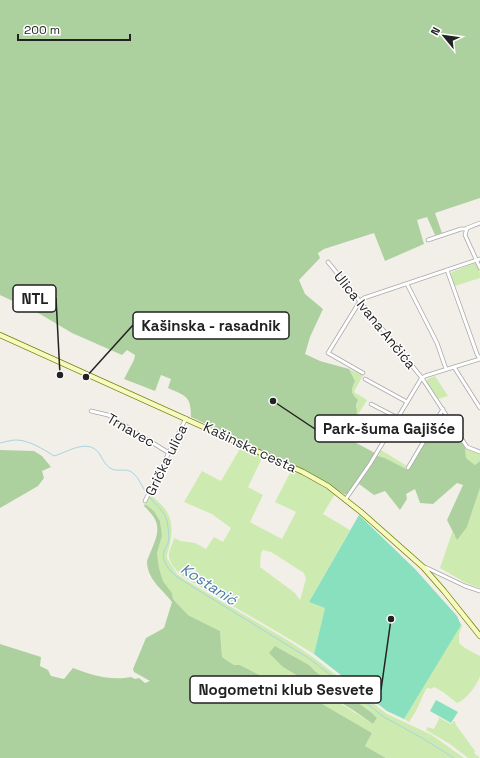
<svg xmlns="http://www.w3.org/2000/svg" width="480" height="758" viewBox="0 0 480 758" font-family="'Space Grotesk',sans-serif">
  <rect width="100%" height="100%" fill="#f2efe9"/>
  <g fill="#cdebb0" fill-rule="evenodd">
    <path d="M474 263C479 265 480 273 480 278L455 286 451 275 452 272Z"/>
    <path d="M349 369 363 375 354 392 367 400 356 418C357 411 355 406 358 400 350 392 351 391 355 381Z"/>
    <polygon points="435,376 448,396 438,399 426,382 428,379"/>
    <path d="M241 447 263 456 248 487 263 495 250 522 282 539 296 512 275 502 290 473H300L335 494 323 514 350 530 309 602 325 608 314 654 291 640 185 578C179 574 170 564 169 557 168 552 173 543 174 538L181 541 195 543 206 549 214 537 223 542 231 528 212 514 184 502 202 471 221 481ZM263 550 271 552 304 573 306 579 300 600 295 593 260 567 261 553Z"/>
    <polygon points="465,448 480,454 480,461 475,465 466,458"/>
    <polygon points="381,450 407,466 406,469 385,458 378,456"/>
    <polygon points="480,488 480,588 466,583 440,568 453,530 454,536 467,527"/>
    <path d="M150 494C156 500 163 505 167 512 175 526 171 541 167 555V558L177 574 184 579 292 643 314 658 387 714 432 735 464 758H386L365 746 372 733 276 677 265 678 240 665H234L222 657 220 631 188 615 173 599 172 593 163 581 159 568 157 553 162 536 160 521 154 511 145 504ZM275 646 309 665 316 672 372 713 377 718 373 724 283 667Z"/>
    <path d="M461 623 462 626 459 634V643L465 648 480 656C480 662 480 670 480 676 478 684 465 701 457 703L443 692 434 687 431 689 428 688 426 689 416 711 409 722 404 719Z"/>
    <polygon points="438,717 451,724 454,721 455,721 456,725 475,751 474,753 480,758 468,758 450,744 426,730 428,727 434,729 439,719"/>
  </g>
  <g fill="#add19e">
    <path d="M0 0H480V198L435 213 442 233 435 235 427 217 417 220 424 244 385 261 374 233 324 249 318 253 320 258 299 280 305 294 323 309 310 337 305 354 320 361 349 369 355 381C351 391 350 392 358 400L356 405 357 412 356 418 345 437 375 453 378 456 385 458 408 470 430 432 439 437 445 429 450 432 454 429 465 448 466 458 475 465 480 461V488L467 527 457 540 447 520 463 485 457 483 433 504 420 503 415 489 406 494 407 499 400 510 385 491 374 495 359 484 350 496 344 494 299 467 191 417C191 396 186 396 168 388L171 379 161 375 155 391 124 379 134 360 135 355 127 350 122 355 72 333 40 314 0 295Z"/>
    <polygon points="0,450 34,451 42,456 51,467 42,471 44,478 38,486 0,508"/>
    <path d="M145 504 154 511 160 521 162 536 157 553 159 568 163 581 172 593 173 599 188 615 220 631 222 657 234 665H240L265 678 276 677 372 733 365 746 386 758H0V644L41 657 40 666 48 670 51 676 64 679 73 668C92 675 110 681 131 677L135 679 139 678 145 683 150 681 134 672 133 669 146 638 164 628 172 602C163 590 148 580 147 563 147 559 150 554 151 551 160 530 161 522 144 506Z"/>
    <polygon points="275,646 309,665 316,672 372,713 377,718 373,724 353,710 283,667 269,653"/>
  </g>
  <g fill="#88e0be">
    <polygon points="359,515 415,569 457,616 461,625 404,719 387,711 314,654 325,608 309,602"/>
    <polygon points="436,700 458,712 451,723 430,711"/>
  </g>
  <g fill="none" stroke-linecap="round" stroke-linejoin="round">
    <g stroke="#aad3df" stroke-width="1">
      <path d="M0 443C5 442 11 440 16 440 29 440 43 449 54 456 68 452 87 438 99 453 102 458 105 465 110 468 117 473 126 467 133 473 139 478 142 487 147 494"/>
      <path d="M149 496C155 505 164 510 167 521 168 528 170 536 168 543 167 546 165 548 164 551 161 561 170 571 177 577L310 659 384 717 422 738 454 758"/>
    </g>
    <g stroke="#a9a9a9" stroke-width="4.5">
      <g id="street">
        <polyline points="480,223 467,228 465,235 480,268"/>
        <polyline points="428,240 461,229 467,229"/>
        <polyline points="328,262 422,378 467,447 480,452"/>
        <polyline points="447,270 477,354 480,359"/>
        <polyline points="407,284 437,343 446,369"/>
        <polyline points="454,367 480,408"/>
        <polyline points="363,373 328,353 360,301 364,298 480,259"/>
        <polyline points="365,379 407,402"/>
        <polyline points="371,404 398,418"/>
        <polyline points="91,411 108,415 169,453"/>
        <polyline points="408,468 443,409"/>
        <polyline points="345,500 370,464 421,379 425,376 480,359"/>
        <polyline points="145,501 186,418"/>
        <polyline points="425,567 465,586 480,591"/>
      </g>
    </g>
    <g stroke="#707d05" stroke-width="6">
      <polyline id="secondary" points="0,335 303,472 328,486 361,512 423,567 444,591 480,636"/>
    </g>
    <use href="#street" stroke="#fff" stroke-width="3"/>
    <use href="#secondary" stroke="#f7fabf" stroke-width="4.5"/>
  </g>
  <g text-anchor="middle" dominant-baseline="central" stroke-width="3" stroke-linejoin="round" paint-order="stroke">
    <g font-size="14" fill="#222" stroke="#fff">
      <text transform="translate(375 320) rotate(51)">Ulica Ivana Ančića</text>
      <text transform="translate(131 430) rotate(30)">Trnavec</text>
      <text transform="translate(250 447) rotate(25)">Kašinska cesta</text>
      <text transform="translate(166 460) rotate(-64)">Grička ulica</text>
    </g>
    <g font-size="15" font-style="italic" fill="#4a7aab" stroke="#fff">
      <text transform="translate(209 584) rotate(33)">Kostanić</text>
    </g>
  </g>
  <path fill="none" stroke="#222" stroke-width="1.5" d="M60 375L56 298M86 377L133 325M273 401L315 429M391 619L381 690"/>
  <g fill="#222" stroke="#fff" stroke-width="1.5">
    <circle cx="60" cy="375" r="4"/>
    <circle cx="86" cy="377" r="4"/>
    <circle cx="273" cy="401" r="4"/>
    <circle cx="391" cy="619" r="4"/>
  </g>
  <g fill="#fff" stroke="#222" stroke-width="1.5">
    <rect x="13" y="285" width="43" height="27" rx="4"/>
    <rect x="133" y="312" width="156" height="27" rx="4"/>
    <rect x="315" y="415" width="148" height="27" rx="4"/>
    <rect x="190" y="676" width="191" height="27" rx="4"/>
  </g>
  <g font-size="15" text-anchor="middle" font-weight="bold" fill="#222">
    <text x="35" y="304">NTL</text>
    <text x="211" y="331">Kašinska - rasadnik</text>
    <text x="389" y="434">Park-šuma Gajišće</text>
    <text x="286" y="695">Nogometni klub Sesvete</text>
  </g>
  <g transform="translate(444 36) rotate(299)" stroke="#ffffff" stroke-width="3" paint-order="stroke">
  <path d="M0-3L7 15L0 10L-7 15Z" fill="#222222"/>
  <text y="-6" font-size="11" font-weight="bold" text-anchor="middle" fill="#222222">N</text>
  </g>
  <path d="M18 34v6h112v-6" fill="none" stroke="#222222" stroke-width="2"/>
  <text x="24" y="34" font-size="12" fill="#222222" stroke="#ffffff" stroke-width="3" paint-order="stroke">200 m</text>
</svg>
